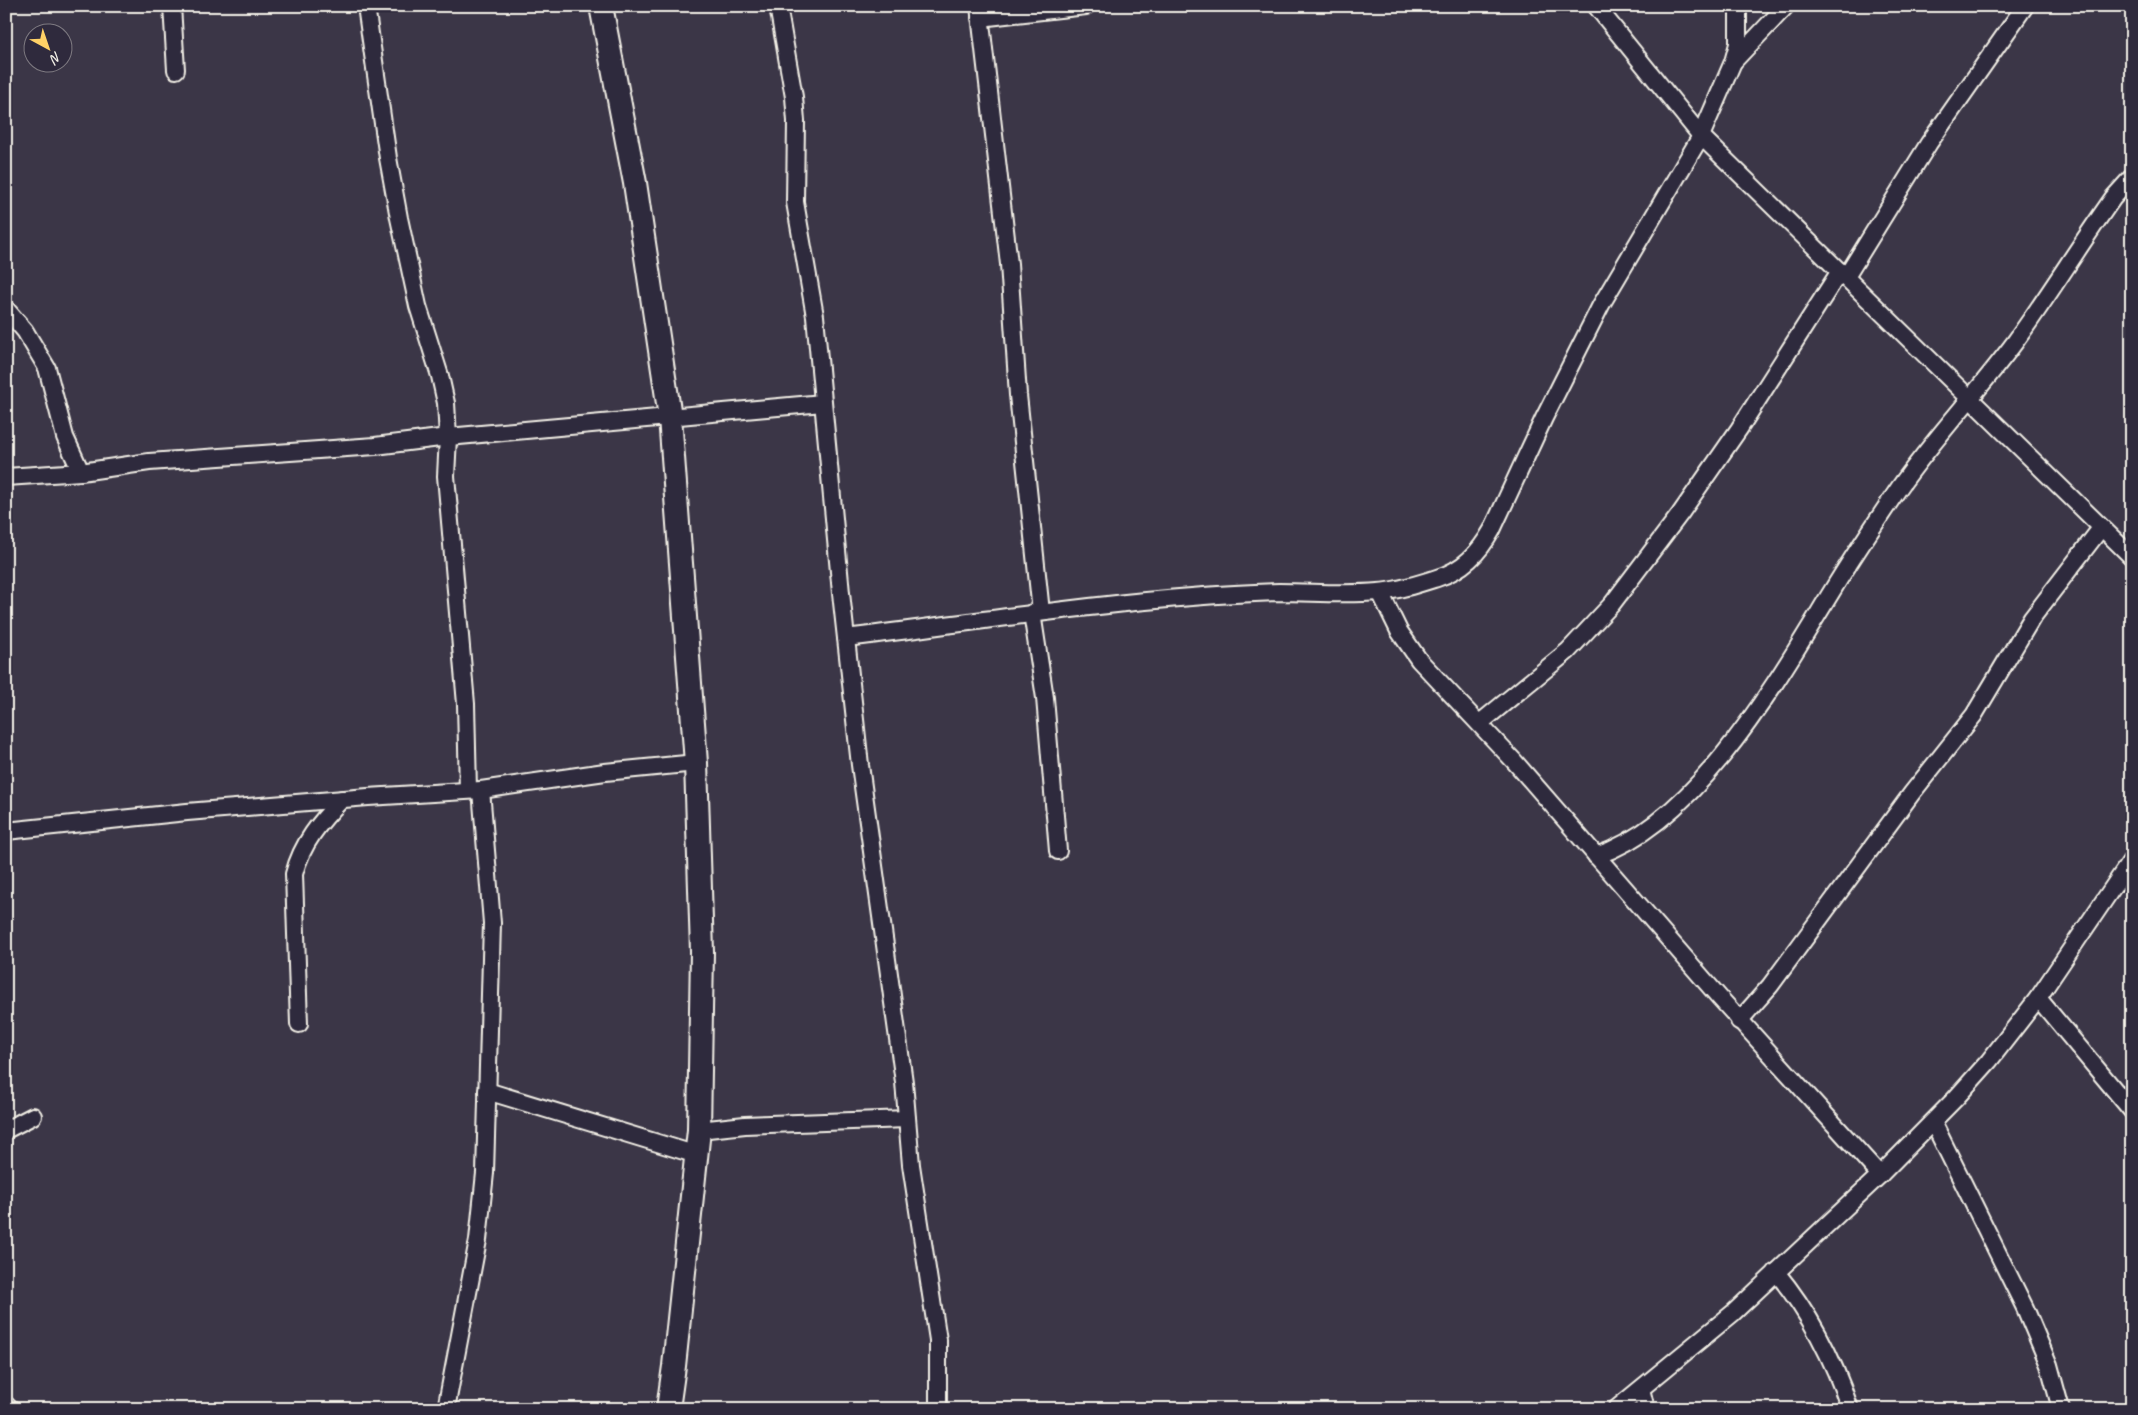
<svg xmlns="http://www.w3.org/2000/svg" width="2138" height="1415" viewBox="0 0 2138 1415" font-family="Caveat,sans-serif">
  <rect width="100%" height="100%" fill="#3b3647"/>
  <filter id="ink" filterUnits="userSpaceOnUse"><feTurbulence type="fractalNoise" baseFrequency=".02" numOctaves="2"/><feDisplacementMap in="SourceGraphic" scale="10" xChannelSelector="R" yChannelSelector="G"/><feConvolveMatrix kernelMatrix="1 2 1 2 8 2 1 2 1" color-interpolation-filters="sRGB"/></filter>
  <g filter="url(#ink)">
    <g fill="none" stroke-linecap="round" stroke-linejoin="round">
      <g stroke="#f4f1e8" stroke-width="20">
        <g id="minor">
          <polyline points="172,6 176,70"/>
          <polyline points="366,6 388,158 399,218 418,306 440,376 446,403 448,437 446,476 466,704 468,790"/>
          <polyline points="778,6 794,97 796,121 795,202 815,316 841,593 860,765 904,1082 911,1165 938,1340 938,1409"/>
          <polyline points="979,6 1009,264 1018,395 1041,612"/>
          <polyline points="1596,6 1701,136 2132,557"/>
          <polyline points="980,18 1086,6"/>
          <polyline points="1734,61 1786,6"/>
          <polyline points="1846,277 1929,143 2025,6"/>
          <polyline points="6,309 25,331 47,368 65,437 81,472"/>
          <polyline points="6,477 81,472 149,462 375,446 448,437 823,403"/>
          <polyline points="1380,592 1399,631 1419,660 1514,761 1719,997 1880,1175"/>
          <polyline points="1032,613 1045,698 1058,851"/>
          <path d="M846 638C965 623 1084 605 1204 596 1229 594 1254 593 1279 592 1312 592 1345 595 1378 592 1397 591 1418 584 1437 578 1463 570 1479 553 1492 530L1544 418 1601 305 1701 136 1733 62 1738 44V6"/>
          <polyline points="1480,723 1568,651 1612,604 1680,514 1739,429 1840,271"/>
          <polyline points="6,831 187,812 368,797 481,790 605,772 696,763"/>
          <path d="M1596 856C1698 822 1778 679 1832 591 1853 556 1876 522 1899 488 1935 437 1978 392 2015 342 2049 295 2079 246 2113 198L2132 177"/>
          <polyline points="2038,998 2132,1111"/>
          <polyline points="1739,1021 1770,986 1912,793 1974,715 2032,618 2101,528"/>
          <path d="M299 1024 294 874C302 843 320 822 342 799"/>
          <polyline points="487,1091 697,1155"/>
          <polyline points="1933,1122 2025,1308 2049,1365 2061,1409"/>
          <polyline points="6,1130 33,1116"/>
          <polyline points="699,1130 745,1125 907,1119"/>
          <path d="M1776 1272C1810 1313 1833 1358 1850 1409"/>
          <polyline points="1641,1389 1646,1409"/>
          <polyline points="6,1405 10,1409"/>
          <polyline points="446,1409 478,1240 485,1173 492,923 481,790"/>
          <polyline points="1616,1409 1733,1313 1880,1175 1955,1099 1989,1061 2038,998 2132,859"/>
        </g>
      </g>
      <g stroke="#f4f1e8" stroke-width="26">
        <polyline id="secondary" points="601,6 635,183 670,417 696,763 702,952 699,1130 674,1366 668,1409"/>
      </g>
      <use href="#minor" stroke="#2f2a3d" stroke-width="16"/>
      <use href="#secondary" stroke="#2f2a3d" stroke-width="22"/>
    </g>
  </g>
  <rect width="2138" height="1415" fill="none" stroke="#2f2a3d" stroke-width="25"/>
  <rect x="12" y="12" width="2113" height="1390" fill="none" stroke="#f4f1e8" stroke-width="2" filter="url(#ink)"/>
  <g transform="translate(48 48) rotate(140)"><circle r="24" fill="#2f2a3d" stroke="#7e7a81"/>
  <path d="M0-4L9 19L0 12L-9 19Z" fill="#ffd166"/>
  <text y="-8" font-size="14" font-weight="bold" text-anchor="middle" fill="#f4f1e8">N</text>
  </g>
</svg>
